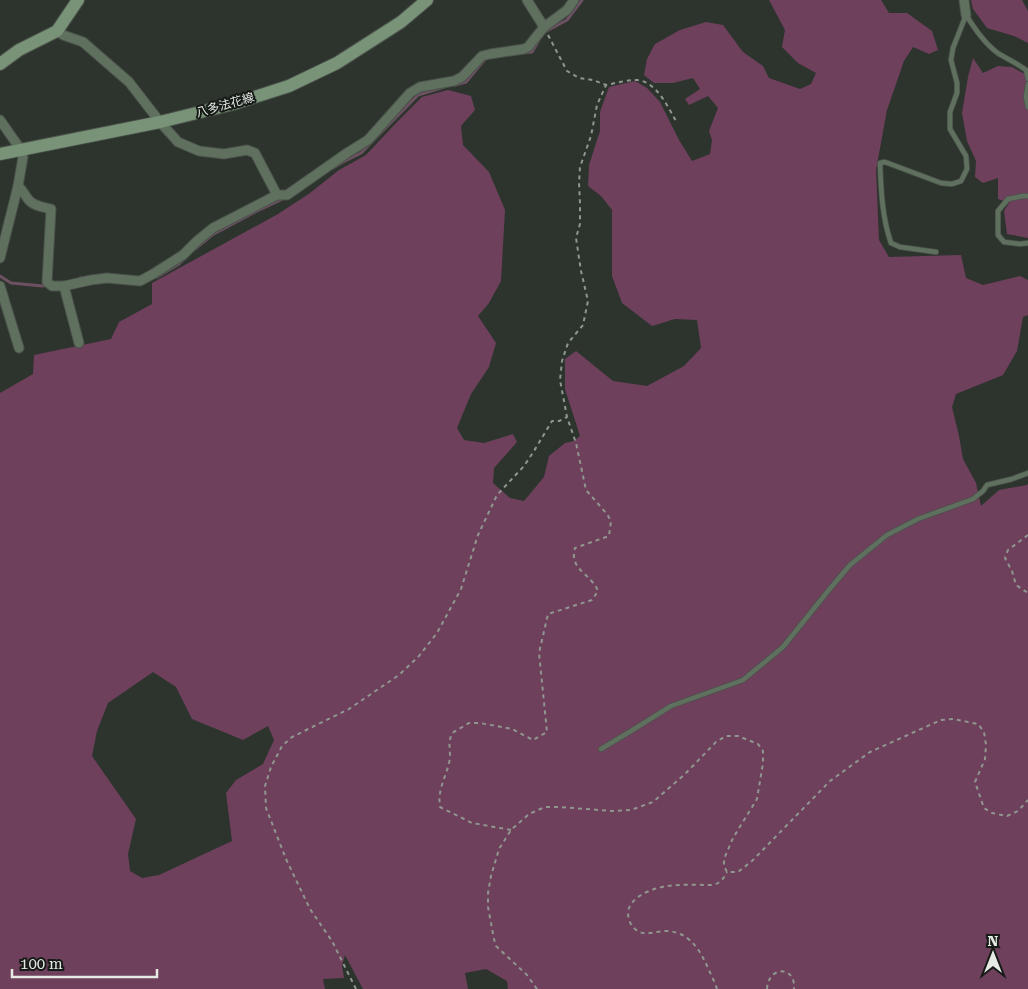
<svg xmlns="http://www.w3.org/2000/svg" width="1028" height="989" viewBox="0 0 1028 989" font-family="'Roboto Serif','Noto Sans JP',serif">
  <rect width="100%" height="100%" fill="#2d342d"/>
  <g fill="#6e405c" fill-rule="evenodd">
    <path d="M769 0H881L889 13H907L932 31 938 50 929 54 913 47 904 61 887 110 876 170 879 240 889 257 961 255 966 278 983 285 1020 276 1028 280V315L1023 317 1017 351 1003 375 956 394 952 407 959 436 963 459 976 483 981 506 999 490 1027 485 1028 484V989H508L507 981 486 969 465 973 468 989H363L345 955 342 966 344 978 323 979 325 989H0V393L33 374 34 355 111 339 119 322 152 304V283L278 214 310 193 339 170 366 155 397 122 422 97 448 90 471 96 475 110 461 126 463 145 489 172 505 210 501 281 489 303 478 316 496 343 489 367 471 394 457 428 464 440 484 443 513 434 517 442 494 468 493 483 510 498 524 501 544 477 549 456 565 443 574 441 580 436 565 389V359L576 351 613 381 647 386 684 366 701 348 697 320 675 319 652 326 622 303 612 276V210L601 196 588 186 589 165 600 131V112L609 87 635 81 647 88 660 102 679 140 692 161 710 154 712 140 709 131 718 108 708 96 689 105 685 99 700 89 693 78 673 83H654L644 75 647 59 655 44 680 30 706 22 723 25 743 52 763 66 769 78 800 89 811 84 816 73 798 63 782 47 785 30ZM153 672 176 687 192 719 243 740 268 726 274 740 263 764 236 780 226 793 232 841 159 875 142 878 130 871 128 854 136 819 92 756 97 731 108 703Z"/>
    <polygon points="971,0 1022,0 1028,11 1028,43 1014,36 987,28 973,9"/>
    <polygon points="973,58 983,73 998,66 1012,67 1028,76 1028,238 1007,234 1004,211 1009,203 998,199 998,178 983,183 975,177 976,161 967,141 962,113 968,77"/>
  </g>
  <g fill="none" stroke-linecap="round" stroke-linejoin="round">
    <g stroke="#6d5163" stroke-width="3">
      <polyline points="523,53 532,52 543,33 567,20 582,0"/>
      <polyline points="455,85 466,82 486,58 487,58"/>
      <polyline points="333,168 343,162 361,153 418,95 444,87"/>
      <polyline points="195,249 212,235 255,212 287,197"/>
      <polyline points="0,276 11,283 43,286 47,285"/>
      <polyline points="155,277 157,277 179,264 185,258"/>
      <polyline points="80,278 94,276"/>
    </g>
    <g stroke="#4a514a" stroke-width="6">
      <g id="service">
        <path d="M966 15C975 29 985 44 999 54 1008 59 1018 64 1026 70L1028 79"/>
        <polyline points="1028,84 1026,97 1028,107"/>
        <polyline points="1028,196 1023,196 1008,199 998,211 998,235 1004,242 1020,244 1028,243"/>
        <path d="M936 252 900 247 891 243C882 217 881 190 880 163L885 162 941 183 952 184 961 181 967 169 966 156 950 129V112L957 93V83L951 60 953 48 966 15"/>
        <polyline points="601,749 631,731 671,706 743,680 783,647 828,591 850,565 887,535 918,519 973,499 983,491 987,485 1012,479 1028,473"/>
      </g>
    </g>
    <g stroke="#4a514a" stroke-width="11">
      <g id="minor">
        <polyline points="964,0 966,15"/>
        <polyline points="544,27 567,10 574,0"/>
        <polyline points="57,31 63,35 83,42 129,82 160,122 178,142 199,151 224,154 247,150 255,153 277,195 287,195 347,153 368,140 410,93 420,87 454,81 462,77 482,56 490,54 524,49 528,47 544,27 527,0"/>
        <path d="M0 120 21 150 23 157 18 186C23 190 24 194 28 199 33 206 43 207 51 209L47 282 52 286H64L91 280 107 278 140 281 153 274 183 255 197 241 213 228 277 195"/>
        <polyline points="0,258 18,186"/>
        <polyline points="0,286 19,348"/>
        <polyline points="64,286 79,343"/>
      </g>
    </g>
    <g stroke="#4a514a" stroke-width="14">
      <g id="secondary">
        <polyline points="0,64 19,50 57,31 78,0"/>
        <polyline points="0,154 160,122 233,104 289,86 337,63 401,22 427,0"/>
      </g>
    </g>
    <g stroke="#909690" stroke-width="2" stroke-dasharray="4 4" stroke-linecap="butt">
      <polyline points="548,35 567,71 579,78 593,80 606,85"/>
      <polyline points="1028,535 1008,550 1005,558 1012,571 1016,585 1028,593"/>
      <path d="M511 830 472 823 440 807C437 787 448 775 450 757 450 747 448 743 452 733L469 723H480L512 729 533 740 547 732 539 653 548 614 592 600 598 591C593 578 577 571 575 561 573 557 574 552 575 548L609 536 611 521 607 514 586 490 576 443 567 417 560 380 562 361 568 343 583 325 588 301 581 271 576 238 580 224V203L579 183 580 167 591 136 597 105 606 85C616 83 627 80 637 80 656 81 668 107 676 121"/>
      <polyline points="356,989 332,941 310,909 286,859 266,808 265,786 271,767 282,746 292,737 349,709 399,675 419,656 437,633 461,589 478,535 497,495 524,466 534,451 552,421 559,421 567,417"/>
      <polyline points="537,989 527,975 496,946 494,939 488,907 488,893 491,876 499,849 511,830 529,814 545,807 560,807 612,811 631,810 653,802 685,774 716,742 726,736 738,736 758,744 763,751 763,763 757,799 733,838 724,859 724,866 727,872 738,872 752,861 830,781 870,752 941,720 953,719 978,724 984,732 986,745 985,759 975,782 984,808 992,813 1007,816 1018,811 1028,800"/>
      <path d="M717 989C715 982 711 975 708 968 700 950 690 933 668 931 657 930 645 938 635 929 630 925 628 918 628 912 630 896 654 888 667 886 682 884 698 885 713 885 721 883 724 878 727 872"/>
      <path d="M767 989C768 966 796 965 794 989"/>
    </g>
    <use href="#service" stroke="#5f705f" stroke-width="4.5"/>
    <use href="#minor" stroke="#5f705f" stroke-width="9"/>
    <use href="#secondary" stroke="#789378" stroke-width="12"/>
  </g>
  <g text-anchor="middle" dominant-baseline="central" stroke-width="4" stroke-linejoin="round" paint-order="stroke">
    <g font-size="12" fill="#e5eae5" stroke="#171b17">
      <text transform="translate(225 105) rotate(-16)">八多法花線</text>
    </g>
  </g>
  <g transform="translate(993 954)" stroke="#171b17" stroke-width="4" paint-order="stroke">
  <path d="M0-4L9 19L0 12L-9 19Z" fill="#e5eae5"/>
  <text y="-8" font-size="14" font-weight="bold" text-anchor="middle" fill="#e5eae5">N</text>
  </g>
  <path d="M12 969v8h145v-8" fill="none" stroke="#e5eae5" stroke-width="2.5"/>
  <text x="20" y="969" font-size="15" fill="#e5eae5" stroke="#171b17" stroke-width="4" paint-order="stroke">100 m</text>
</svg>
